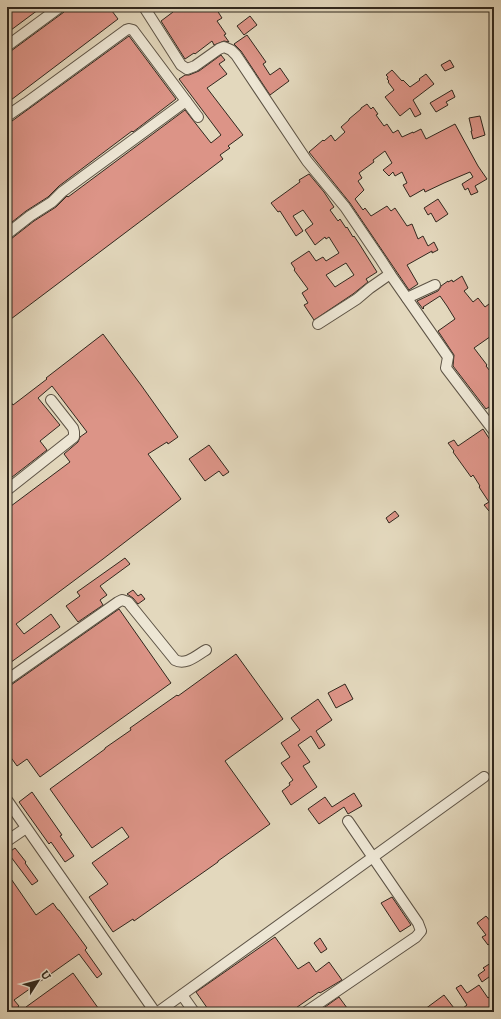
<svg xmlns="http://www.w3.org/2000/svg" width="501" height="1019" viewBox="0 0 501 1019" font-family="'IM FELL DW Pica',serif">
  <rect width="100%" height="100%" fill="#e3d8bd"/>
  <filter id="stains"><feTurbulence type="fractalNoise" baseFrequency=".005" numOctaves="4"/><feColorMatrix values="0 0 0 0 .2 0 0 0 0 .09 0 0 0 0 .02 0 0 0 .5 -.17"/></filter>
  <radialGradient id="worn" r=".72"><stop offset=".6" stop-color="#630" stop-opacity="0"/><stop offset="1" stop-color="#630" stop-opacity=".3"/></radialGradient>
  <g fill="#dc9487" stroke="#31281e" fill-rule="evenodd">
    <polygon points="7,7 42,7 7,33"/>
    <polygon points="66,7 109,7 118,19 7,103 7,52 11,51 64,12"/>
    <polygon points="170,7 215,7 222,18 217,21 226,34 224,35 229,42 224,41 214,45 212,41 195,54 194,53 185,59 161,21 173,12"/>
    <polygon points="250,16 257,25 244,35 237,26"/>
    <polygon points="247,35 266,62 263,64 270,75 280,68 289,81 270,95 241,51 234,44"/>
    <polygon points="129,36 176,99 133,132 132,131 59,186 48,197 26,211 7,226 7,122 12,120 12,121"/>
    <polygon points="221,55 225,60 219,64 227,74 207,88 243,135 228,146 230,148 220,155 223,159 7,322 7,240 11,239 34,221 56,207 67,196 68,197 185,110 211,143 221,135 179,79 185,75 189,75 199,71"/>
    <polygon points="450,60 454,67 445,71 441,65"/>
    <polygon points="392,70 402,81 403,80 410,87 420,80 419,79 426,74 434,84 413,100 421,114 415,117 410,108 400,116 385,97 394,90 388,82 389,81 387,79 388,77 386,75"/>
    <polygon points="452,90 455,97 446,102 448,105 436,112 430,103"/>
    <polygon points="367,104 371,109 373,107 378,114 376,115 384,126 387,124 393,133 398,130 402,137 413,132 413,133 421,129 426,139 455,124 478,166 487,179 475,186 478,192 471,195 468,188 465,190 462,184 473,177 470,172 444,183 425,192 424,189 410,197 403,185 407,183 402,172 395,176 393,172 389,176 383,170 392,163 385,151 373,160 374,162 359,173 362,178 358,181 364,190 355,199 363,210 365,208 371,216 387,206 391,211 395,208 407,226 412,224 418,239 423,236 428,246 434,242 438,250 432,253 432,251 407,265 418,284 409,290 350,203 309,152 323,140 324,141 331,135 335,141 345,132 341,127 349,120 349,119 361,109 361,108"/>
    <polygon points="480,116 485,135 473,139 471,131 472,131 469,118"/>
    <path d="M309 174 324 192 334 207 330 210 338 221 340 219 346 228 347 227 353 237 354 236 360 245 377 272 366 279 368 282 353 294 314 320 304 305 308 303 302 293 308 289 294 270 295 269 291 263 309 251 316 261 323 257 326 261 339 253 329 237 326 239 325 237 315 245 305 230 313 224 303 210 293 216 303 231 296 236 280 211 278 212 271 203 300 182 299 180ZM346 263 354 275 335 287 326 275Z"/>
    <polygon points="438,199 448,214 436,222 431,213 428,215 424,208"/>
    <polygon points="462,276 468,288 464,291 473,302 478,298 485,307 489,304 494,311 494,334 474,348 487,365 486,366 494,376 494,406 490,409 489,407 486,409 453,366 454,355 438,331 455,319 447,306 440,296 423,307 424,308 423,309 417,301 438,291 440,288 441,286 448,281 448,282 452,280 453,282"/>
    <polygon points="103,334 141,385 178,437 168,444 167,442 148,454 181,499 103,559 16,624 24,634 51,614 60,627 7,665 7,509 70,462 64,454 78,442 80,437 87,432 52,386 38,398 60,425 40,441 47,450 7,481 7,397 13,405 47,379 46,378"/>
    <polygon points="483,429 494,446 494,509 493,508 489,511 484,505 489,502 479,487 480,486 473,475 471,477 453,452 454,451 448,443 454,440 458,446"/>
    <polygon points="209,445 229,472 223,476 219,471 205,481 189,459"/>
    <polygon points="395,511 399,516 389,523 386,518"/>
    <polygon points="125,558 130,564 100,586 107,595 100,600 103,605 78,622 66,606 80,596 77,592"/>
    <polygon points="133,590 138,596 141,594 145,599 138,604 133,598 127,594"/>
    <polygon points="119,609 171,683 40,777 27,759 17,766 7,752 7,686 11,685"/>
    <polygon points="236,654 283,719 225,761 270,824 218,861 218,862 134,921 133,919 113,932 89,897 108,884 92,863 129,837 122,827 92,848 50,789 105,749 105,748 131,730 130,728 177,695 178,696"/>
    <polygon points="345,684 353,699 336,708 328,693"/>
    <polygon points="318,699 332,720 316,731 325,745 319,749 311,736 298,745 310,762 303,766 317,787 291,805 282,791 290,785 289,783 293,780 281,763 290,757 281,743 300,730 291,718"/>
    <polygon points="32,792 62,835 60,836 74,856 65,862 51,842 49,844 19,802"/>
    <polygon points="354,793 362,806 348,814 344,807 319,824 308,809 325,797 332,807"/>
    <polygon points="15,848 26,862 25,863 38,881 32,885 8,853"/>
    <polygon points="7,873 36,915 53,903 58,910 59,910 87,948 85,950 102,974 97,978 79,954 14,1000 19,1006 12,1012 7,1012"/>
    <polygon points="392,897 411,925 400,932 381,903"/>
    <polygon points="486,916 492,923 494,921 494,941 488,945 482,937 486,935 477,923"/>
    <polygon points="275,937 298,969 309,962 316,972 329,962 342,980 320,993 319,992 290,1012 210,1012 196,992"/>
    <polygon points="320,938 327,949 321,953 314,943"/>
    <polygon points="494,961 494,983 489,977 482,982 478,975 485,970 483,968"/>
    <polygon points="73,973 101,1012 30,1012 26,1007"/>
    <polygon points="461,985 467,993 479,985 488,998 494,993 494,1012 481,1012 478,1008 473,1012 458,1012 467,1005 456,988"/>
    <polygon points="444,995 457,1012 421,1012"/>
    <polygon points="339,997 350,1012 318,1012"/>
  </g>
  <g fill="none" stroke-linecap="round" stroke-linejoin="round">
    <g stroke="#5e5446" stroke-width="12">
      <g id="minor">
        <polyline points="144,7 181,65 187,69 195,66 219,49 224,47 231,50 236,55 307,161 345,207 381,260 390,274 448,357 446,368 494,431"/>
        <polyline points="7,46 60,7"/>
        <polyline points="7,116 26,103 126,30 129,29 133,30 198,117"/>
        <polyline points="7,234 30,216 52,202 62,192 186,101"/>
        <polyline points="407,298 435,285"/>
        <polyline points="318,324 357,299 370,288 390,274"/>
        <polyline points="7,490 74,437 74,432 73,428 51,400"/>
        <path d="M7 680 118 602 122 600 128 602 175 660C186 666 197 655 206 650"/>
        <polyline points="7,800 155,1012"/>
        <polyline points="7,841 26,828"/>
        <polyline points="182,995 194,1012"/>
        <polyline points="158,1012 484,777"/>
        <polyline points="306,1012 416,937 421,931 418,923 348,821"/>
      </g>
    </g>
    <use href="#minor" stroke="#ede6d4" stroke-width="10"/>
  </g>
  <rect width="501" height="1019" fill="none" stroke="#e3d8bd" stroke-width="24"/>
  <rect x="8" y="8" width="485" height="1003" fill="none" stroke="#31281e" stroke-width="2"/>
  <rect x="12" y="12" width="477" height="995" fill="none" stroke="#31281e"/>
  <g transform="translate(38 981) rotate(54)" stroke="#ede6d4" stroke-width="3" paint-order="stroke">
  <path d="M0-3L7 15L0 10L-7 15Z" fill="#31281e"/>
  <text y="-6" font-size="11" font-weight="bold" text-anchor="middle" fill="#31281e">U</text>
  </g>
  <rect width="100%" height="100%" filter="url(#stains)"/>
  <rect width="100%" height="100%" fill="url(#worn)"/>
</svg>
